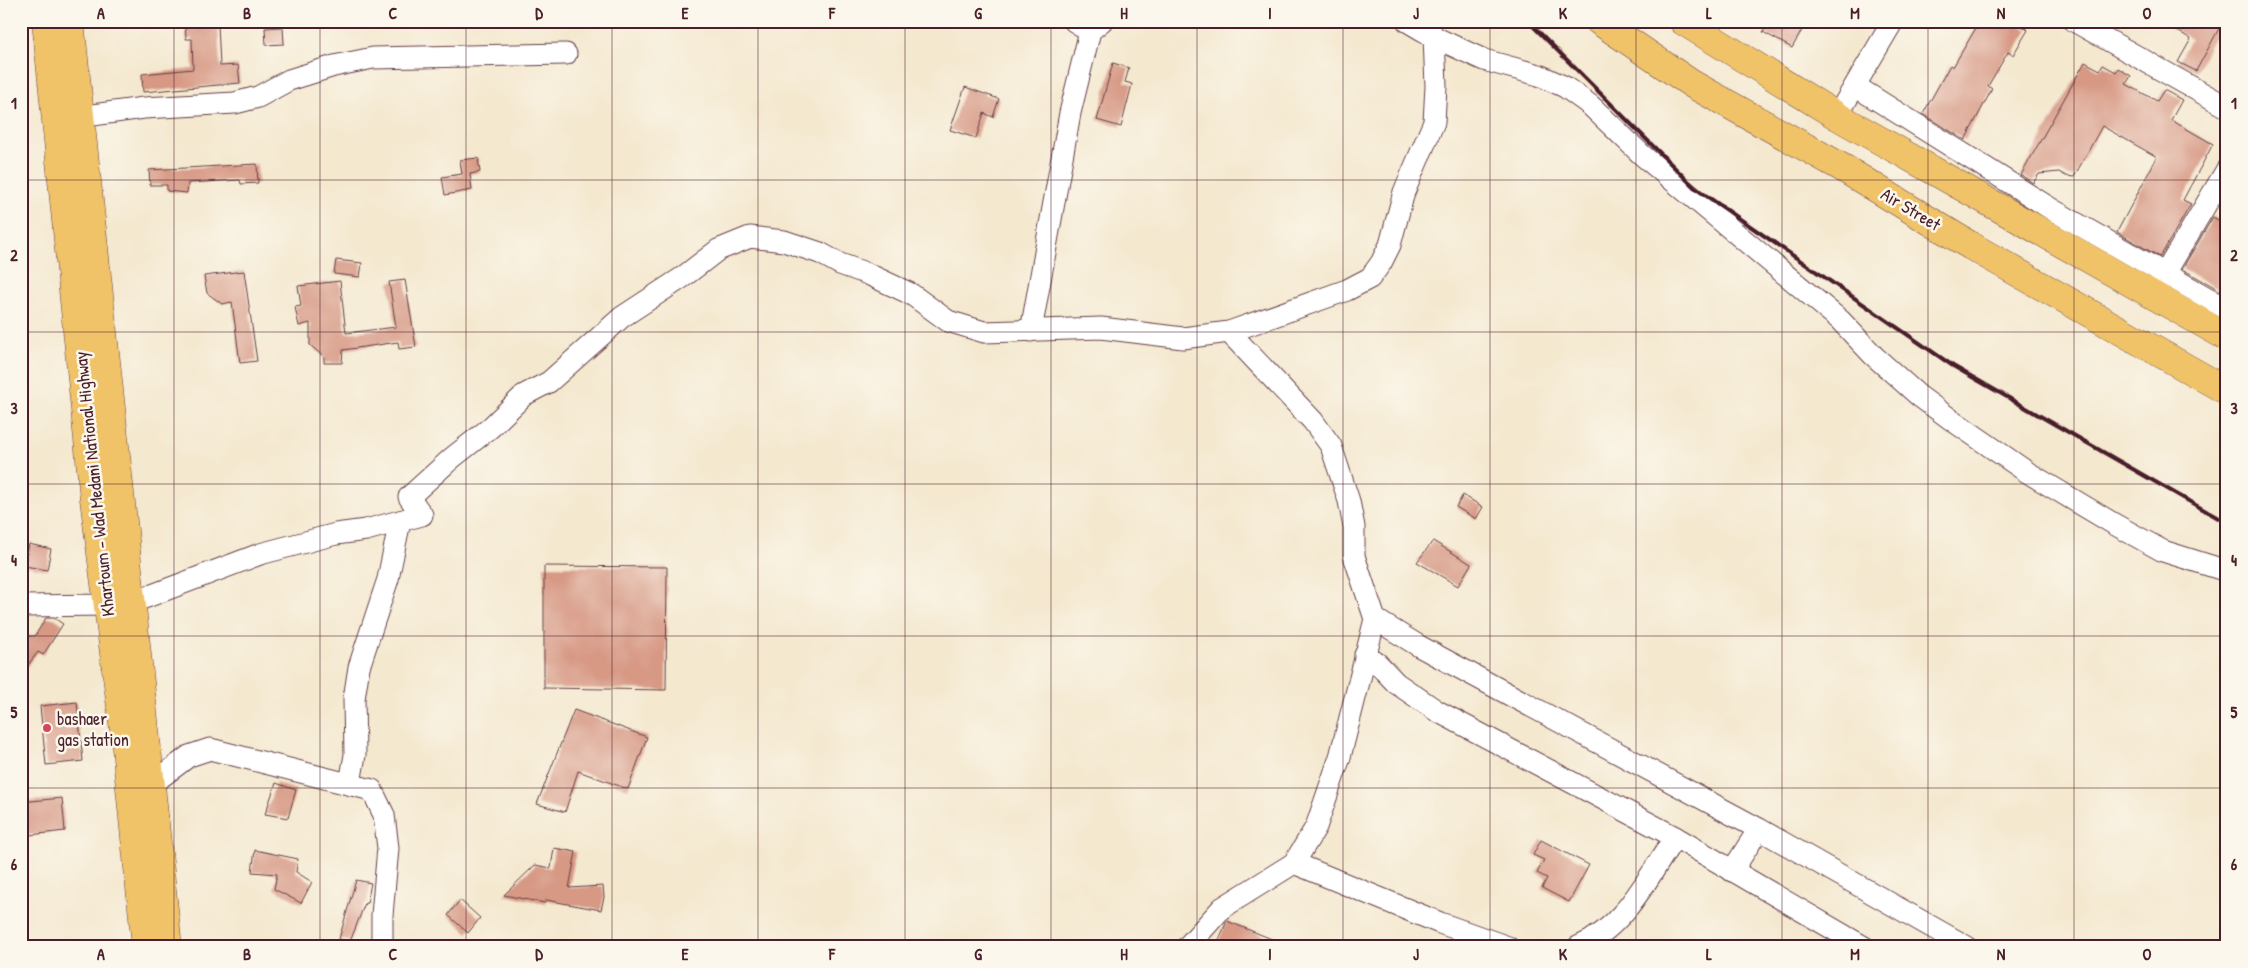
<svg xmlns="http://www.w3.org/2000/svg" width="2248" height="968" viewBox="0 0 2248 968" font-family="'Patrick Hand',sans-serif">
  <rect width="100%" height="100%" fill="#fbf7ec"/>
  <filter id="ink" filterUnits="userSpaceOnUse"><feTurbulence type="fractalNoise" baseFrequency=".02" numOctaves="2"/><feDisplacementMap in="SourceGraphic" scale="10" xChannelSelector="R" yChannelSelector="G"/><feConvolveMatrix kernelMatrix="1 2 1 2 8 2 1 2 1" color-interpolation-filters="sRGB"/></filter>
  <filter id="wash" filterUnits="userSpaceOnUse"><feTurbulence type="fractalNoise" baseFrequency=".0096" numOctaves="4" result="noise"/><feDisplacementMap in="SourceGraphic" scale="20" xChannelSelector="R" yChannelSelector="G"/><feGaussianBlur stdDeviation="1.12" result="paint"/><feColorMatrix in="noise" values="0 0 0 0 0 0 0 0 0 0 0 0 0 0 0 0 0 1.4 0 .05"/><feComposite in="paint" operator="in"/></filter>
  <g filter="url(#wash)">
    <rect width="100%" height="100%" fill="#f4e8cf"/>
    <g id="blocks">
      <g fill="#d79884">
        <polygon points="185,21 213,21 213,24 218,24 220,66 238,65 240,83 143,92 142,74 193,69 192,39 186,39"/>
        <polygon points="1771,21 1807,21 1792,48 1763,32"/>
        <polygon points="1980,21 2013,21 2028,30 2013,55 2008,52 1988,86 1992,89 1965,140 1923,114 1950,65 1953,67"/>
        <polygon points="2161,21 2223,21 2196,71 2178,62 2191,39"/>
        <polygon points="283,27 284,44 266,45 265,28"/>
        <polygon points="2085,62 2100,70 2103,65 2116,72 2118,68 2131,76 2126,84 2157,101 2164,90 2182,100 2171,120 2213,144 2183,200 2191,204 2160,257 2117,232 2157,157 2102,126 2074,177 2066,176 2059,172 2039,174 2033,183 2021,175"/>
        <polygon points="1113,63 1129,68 1125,82 1132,84 1121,127 1097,120"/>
        <polygon points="965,87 999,99 993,117 984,113 976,138 950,130"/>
        <polygon points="478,158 480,172 470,174 472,190 445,195 442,177 462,174 460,160"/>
        <polygon points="257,164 258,183 241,184 240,180 188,183 187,193 167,191 167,185 150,185 149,170"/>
        <polygon points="2213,217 2227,225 2227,294 2182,269"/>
        <polygon points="336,260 362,263 360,277 334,274"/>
        <polygon points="244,271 257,361 240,363 232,302 222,304 207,293 204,276"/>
        <polygon points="405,280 416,347 399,349 398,342 343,350 342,363 324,363 324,357 310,345 310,323 299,326 295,307 301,306 298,286 340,281 346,333 396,327 389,282"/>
        <polygon points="1463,495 1483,507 1476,519 1456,507"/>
        <polygon points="1433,541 1471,564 1458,586 1417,562"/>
        <polygon points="29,544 51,549 47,570 25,566"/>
        <polygon points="544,566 667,567 666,690 544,688"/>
        <polygon points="46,618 54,618 63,624 43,655 38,652 21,674 21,636 35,636"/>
        <polygon points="77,702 83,761 46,765 40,706"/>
        <polygon points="574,710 647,737 628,789 578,771 565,812 537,804"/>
        <polygon points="276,783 296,790 288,818 265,814"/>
        <polygon points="62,798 65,831 21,836 21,802"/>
        <polygon points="1541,840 1589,865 1569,902 1542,888 1547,878 1537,873 1544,860 1533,855"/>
        <polygon points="554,848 576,852 569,888 603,886 604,897 601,910 546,900 545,903 504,895 535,865 551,868"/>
        <polygon points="255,850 298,859 296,872 312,882 301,903 274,889 277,874 252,872"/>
        <polygon points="356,880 371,883 367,903 365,903 350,942 339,939"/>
        <polygon points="460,900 480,918 468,933 448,915"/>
        <polygon points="1227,921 1289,946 1289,947 1216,947"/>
      </g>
    </g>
  </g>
  <g filter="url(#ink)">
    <use href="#blocks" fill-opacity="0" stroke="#643d44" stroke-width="1"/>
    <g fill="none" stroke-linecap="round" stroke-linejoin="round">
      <g stroke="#643d44" stroke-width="23">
        <g id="minor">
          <polyline points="1074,21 1090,31"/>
          <polyline points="1407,21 1434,37 1484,60 1539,75 1565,87 1590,105 1642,155 1840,320 1874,356 1919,396 1949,418 2027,472 2114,524 2163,551 2227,571"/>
          <polyline points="2074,21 2227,107"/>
          <polyline points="1855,86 2053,210 2227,309"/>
          <polyline points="1837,116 1893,21"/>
          <polyline points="78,117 144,108 235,103 258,97 289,80 334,66 373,58 566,54"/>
          <polyline points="2157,287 2227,169"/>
          <polyline points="1031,331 1070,113 1090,31 1102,21"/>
          <polyline points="21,606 107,605 131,603 260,554 336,534 366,530 422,515 409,497 452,458 490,428 524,395 549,382 622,317 683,277 718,250 750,237 784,241 820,253 840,264 868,274 911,294 948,321 984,332 1101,328 1183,338 1229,332 1347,290 1370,278 1381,263 1390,245 1404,192 1434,122 1436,86 1434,37 1425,21"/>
          <polyline points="1375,619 1419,646 1759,829 1967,947"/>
          <polyline points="1365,655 1377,663 1396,683 1437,711 1675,837 1864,947"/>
          <polyline points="350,783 355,755 354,699 359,667 388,579 400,521"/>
          <polyline points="152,784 189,756 210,749 372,790 384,815 388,848 382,915 382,947"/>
          <polyline points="1294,863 1440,923 1508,947"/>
          <polyline points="1732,871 1759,829"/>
          <polyline points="1187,947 1222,908 1294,863 1316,827 1340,757 1375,619 1354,556 1354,527 1349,501 1331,446 1313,421 1229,332"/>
          <path d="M1578 947C1624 928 1648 877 1675 837"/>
        </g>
      </g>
      <g stroke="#643d44" stroke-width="29">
        <g id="major">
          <polyline points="1599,21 1692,84 1843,168 1971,246 2227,391"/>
          <polyline points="1683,21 1837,116 2227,337"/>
        </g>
      </g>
      <g stroke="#643d44" stroke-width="29">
        <g id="highway">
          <polyline points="46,21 94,499 125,738 146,947"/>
          <polyline points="70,21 168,947"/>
        </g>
      </g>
      <use href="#minor" stroke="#fff" stroke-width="21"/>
      <use href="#major" stroke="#f0c369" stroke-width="28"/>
      <use href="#highway" stroke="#f0c369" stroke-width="28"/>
      <polyline stroke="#4a1f2b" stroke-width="4" points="1528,21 1695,188 1953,366 2227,523"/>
    </g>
  </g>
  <path fill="none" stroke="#4a1f2b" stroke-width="1" stroke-opacity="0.55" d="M174 21V947M320 21V947M466 21V947M612 21V947M758 21V947M905 21V947M1051 21V947M1197 21V947M1343 21V947M1490 21V947M1636 21V947M1782 21V947M1928 21V947M2074 21V947M21 180H2227M21 332H2227M21 484H2227M21 636H2227M21 788H2227"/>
  <circle fill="#d1495b" stroke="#fbf7ec" stroke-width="2" cx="47" cy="728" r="5"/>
  <g text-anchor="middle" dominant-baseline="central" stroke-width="5" stroke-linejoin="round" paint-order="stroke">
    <g font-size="18" fill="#4a1f2b" stroke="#fbf7ec">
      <text transform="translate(1911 209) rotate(31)">Air Street</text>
      <text transform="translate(94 484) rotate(-96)">Khartoum - Wad Medani National Highway</text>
    </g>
    <g font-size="18" fill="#4a1f2b" stroke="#fbf7ec" text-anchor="start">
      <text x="57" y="718">bashaer<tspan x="57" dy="21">gas station</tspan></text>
    </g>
  </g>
  <rect width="2248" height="968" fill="none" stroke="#fbf7ec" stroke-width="55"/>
  <rect x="28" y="28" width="2192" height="912" fill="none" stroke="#4a1f2b" stroke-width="2"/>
  <g font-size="16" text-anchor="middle" font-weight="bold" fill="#4a1f2b">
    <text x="101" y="19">A</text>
    <text x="247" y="19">B</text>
    <text x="393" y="19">C</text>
    <text x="539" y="19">D</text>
    <text x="685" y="19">E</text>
    <text x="832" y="19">F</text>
    <text x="978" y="19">G</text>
    <text x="1124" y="19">H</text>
    <text x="1270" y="19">I</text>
    <text x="1416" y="19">J</text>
    <text x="1563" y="19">K</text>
    <text x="1709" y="19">L</text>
    <text x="1855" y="19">M</text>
    <text x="2001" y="19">N</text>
    <text x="2147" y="19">O</text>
    <text x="14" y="109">1</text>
    <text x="2234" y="109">1</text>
    <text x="14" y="261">2</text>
    <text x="2234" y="261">2</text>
    <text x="14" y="414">3</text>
    <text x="2234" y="414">3</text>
    <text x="14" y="566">4</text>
    <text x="2234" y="566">4</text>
    <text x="14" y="718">5</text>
    <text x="2234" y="718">5</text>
    <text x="14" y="870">6</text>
    <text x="2234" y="870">6</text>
    <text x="101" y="960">A</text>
    <text x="247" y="960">B</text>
    <text x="393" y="960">C</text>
    <text x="539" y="960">D</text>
    <text x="685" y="960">E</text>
    <text x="832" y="960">F</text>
    <text x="978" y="960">G</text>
    <text x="1124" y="960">H</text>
    <text x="1270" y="960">I</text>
    <text x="1416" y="960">J</text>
    <text x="1563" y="960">K</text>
    <text x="1709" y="960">L</text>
    <text x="1855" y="960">M</text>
    <text x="2001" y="960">N</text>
    <text x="2147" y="960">O</text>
  </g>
</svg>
